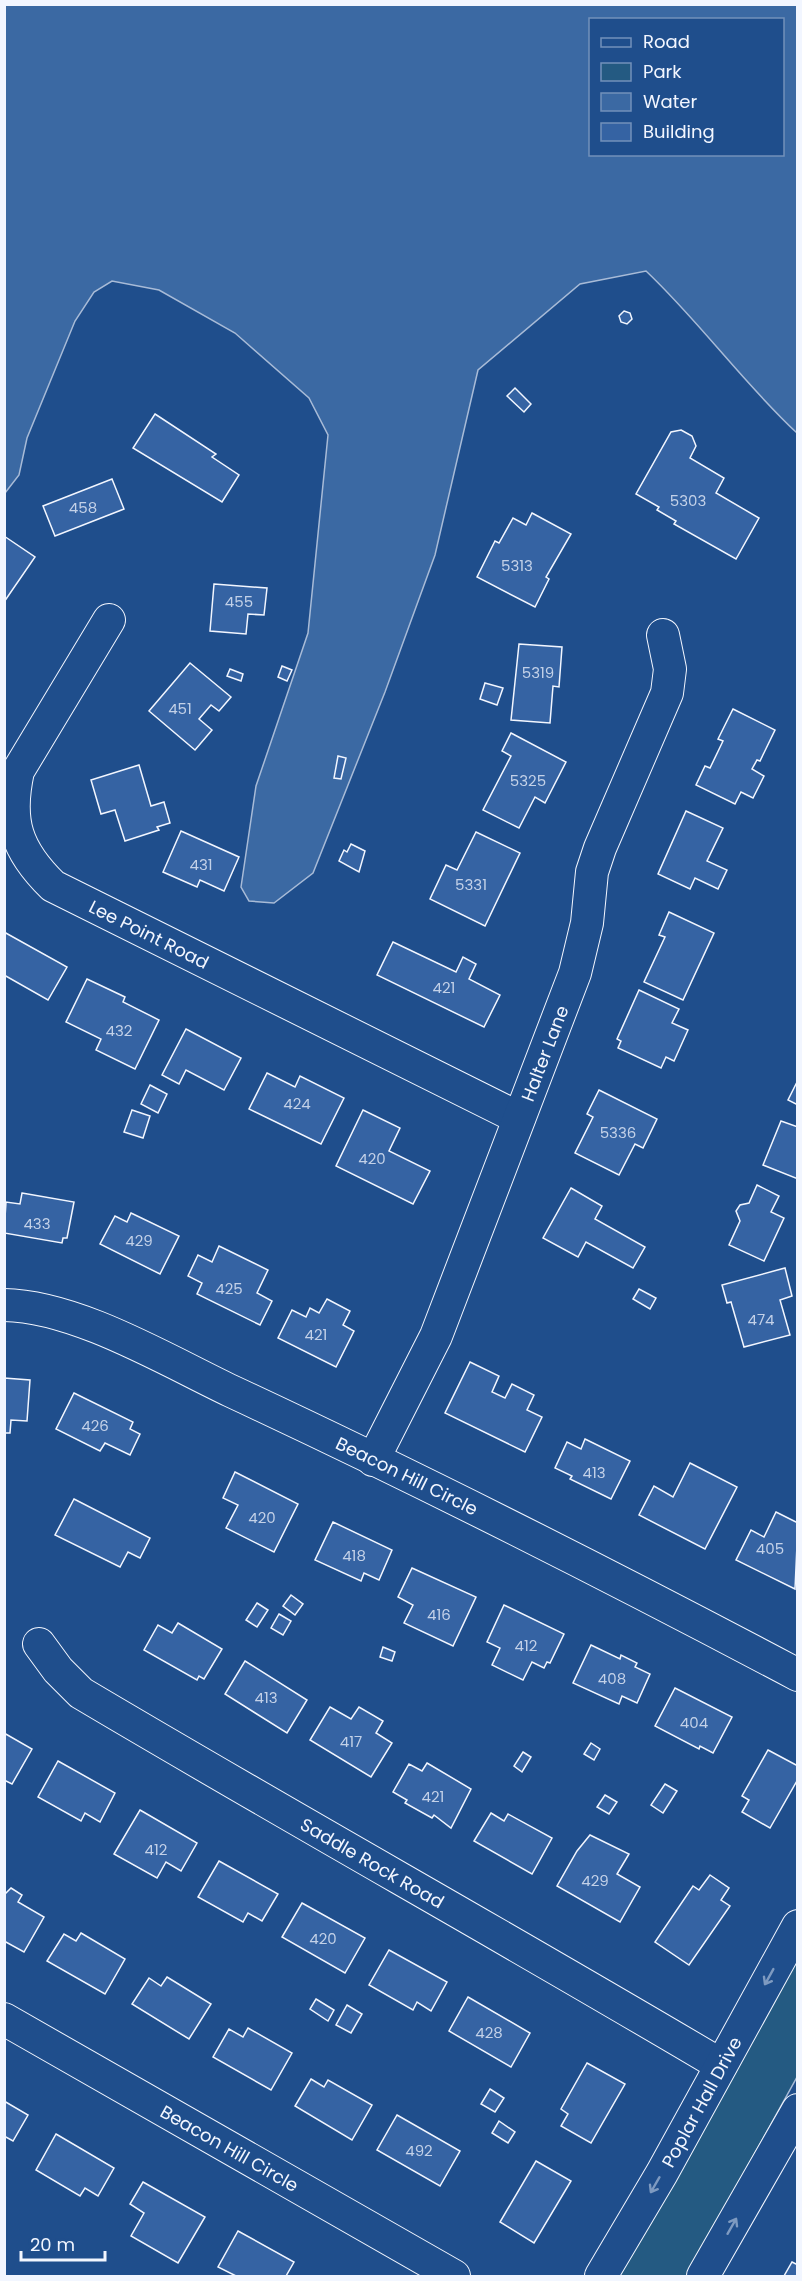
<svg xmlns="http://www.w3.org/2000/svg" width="802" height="2281" viewBox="0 0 802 2281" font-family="Poppins,sans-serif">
  <rect width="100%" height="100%" fill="#1f4e8c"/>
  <polygon fill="#245a82" stroke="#a8bbd7" stroke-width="1.5" points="797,1950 797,2077 687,2276 615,2276"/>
  <path fill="#3b69a3" stroke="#a8bbd7" stroke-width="1.5" fill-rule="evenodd" d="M5 5H797V433C743 383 700 322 646 271L580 284 478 370 435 555 385 692 313 873 274 903 249 901 241 887 256 786 308 633 328 435 309 398 235 333 159 290 112 281 94 292 75 321 27 438 19 475 5 493ZM590 20H782V154H590Z"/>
  <g fill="#3563a3" stroke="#f2f6ff" stroke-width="1.5">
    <polygon points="624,311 630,313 632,319 627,324 621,322 619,316"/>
    <polygon points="515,388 531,404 524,412 507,396"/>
    <polygon points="155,414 216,454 212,457 239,475 222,502 133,448"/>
    <polygon points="681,430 692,436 696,446 690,458 724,478 716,493 759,518 736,559 674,524 676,521 657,510 659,507 636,494 671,432"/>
    <polygon points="112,479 124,509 55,536 43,506"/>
    <polygon points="532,513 571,534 546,577 549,579 535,607 477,577 495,541 499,543 513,518 526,525"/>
    <polygon points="4,536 35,557 4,602"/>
    <polygon points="214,584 267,588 264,615 248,614 246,634 210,631"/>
    <polygon points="519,644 562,647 559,687 553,686 550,723 511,720"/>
    <polygon points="190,663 231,697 219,711 211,705 199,719 212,730 195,750 149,711"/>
    <polygon points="282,666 292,670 287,681 278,677"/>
    <polygon points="230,669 243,674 241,681 227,676"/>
    <polygon points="485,683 503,688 497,705 480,699"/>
    <polygon points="733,709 775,730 760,761 757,760 752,769 764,776 753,798 741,792 735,804 696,785 705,766 710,768 723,741 718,739"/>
    <polygon points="511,733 566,762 545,803 535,797 519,828 483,810 511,756 502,751"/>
    <polygon points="338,756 346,758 341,779 334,778"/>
    <polygon points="139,765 151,806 164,802 170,823 157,827 159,830 125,841 115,810 101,814 91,780"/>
    <polygon points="686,811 723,828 707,861 727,870 718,889 695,878 690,889 658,874"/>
    <polygon points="181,831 239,857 224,891 200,880 197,887 163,872"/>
    <polygon points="476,832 520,853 485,926 430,899 446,865 457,870"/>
    <polygon points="351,844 365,851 359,872 339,861 344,850 347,852"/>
    <polygon points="669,912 714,933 683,1000 644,982 665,937 659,935"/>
    <polygon points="4,932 67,967 48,1000 4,975"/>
    <polygon points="393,942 456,972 463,957 476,964 469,979 500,995 484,1027 377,975"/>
    <polygon points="87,979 125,997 123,1002 159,1020 135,1069 96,1050 101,1039 66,1022"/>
    <polygon points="639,990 679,1009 672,1023 688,1030 674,1061 666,1057 661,1068 618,1048 621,1041 617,1039"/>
    <polygon points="186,1029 241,1058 224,1090 186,1070 179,1084 162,1075"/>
    <polygon points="267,1073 295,1087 300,1076 344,1098 321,1144 249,1109"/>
    <polygon points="798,1080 798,1105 788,1100"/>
    <polygon points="150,1085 167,1094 158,1113 141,1104"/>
    <polygon points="599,1090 657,1119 643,1148 635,1144 619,1175 575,1153 593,1117 587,1114"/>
    <polygon points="132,1110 150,1116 143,1138 124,1132"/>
    <polygon points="363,1110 400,1128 389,1151 430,1171 413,1204 336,1166"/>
    <polygon points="781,1121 798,1127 798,1179 763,1165"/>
    <polygon points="757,1185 779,1196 771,1212 784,1218 764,1261 729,1245 740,1221 736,1211 740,1205 749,1203"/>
    <polygon points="571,1188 602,1206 595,1219 645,1247 633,1268 586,1242 578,1257 543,1238"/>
    <polygon points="22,1193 74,1202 67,1238 63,1238 62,1243 4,1233 6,1202 20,1204"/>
    <polygon points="131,1213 179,1236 160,1274 100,1244 115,1216 127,1222"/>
    <polygon points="219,1246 268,1270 257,1293 272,1301 260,1325 197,1294 202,1283 188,1276 198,1255 212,1262"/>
    <polygon points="785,1268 792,1296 780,1300 790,1335 744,1347 731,1302 727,1303 722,1285"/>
    <polygon points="639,1289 656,1298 650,1309 633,1299"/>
    <polygon points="327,1299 350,1311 343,1325 354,1331 336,1367 278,1338 292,1310 306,1317 310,1308 319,1313"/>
    <polygon points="470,1362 499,1376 492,1392 505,1398 512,1384 534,1395 527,1410 542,1417 525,1452 445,1413"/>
    <polygon points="4,1378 30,1380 27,1421 11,1420 10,1433 4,1433"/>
    <polygon points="74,1393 133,1422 130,1429 140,1434 130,1455 105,1443 100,1451 56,1429"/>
    <polygon points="585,1439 630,1461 611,1499 570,1479 572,1476 555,1468 567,1442 581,1449"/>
    <polygon points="690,1463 737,1487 705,1549 639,1515 654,1486 673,1497"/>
    <polygon points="235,1472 298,1504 274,1552 226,1528 238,1505 223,1498"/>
    <polygon points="74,1499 150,1538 140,1558 128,1552 120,1567 55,1535"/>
    <polygon points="776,1512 798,1523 795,1589 736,1560 751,1530 764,1537"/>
    <polygon points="333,1522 392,1550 379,1580 364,1573 361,1581 315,1560"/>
    <polygon points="412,1568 476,1597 453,1646 404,1623 413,1605 398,1597"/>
    <polygon points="291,1595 303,1604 295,1615 283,1606"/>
    <polygon points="257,1603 268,1610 257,1627 246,1620"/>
    <polygon points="504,1605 564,1634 550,1663 547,1662 544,1668 532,1662 523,1680 492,1665 500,1648 487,1642"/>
    <polygon points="279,1614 291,1621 283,1635 271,1628"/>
    <polygon points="178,1623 222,1649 204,1679 199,1676 197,1680 144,1650 158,1625 172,1633"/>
    <polygon points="591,1645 620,1659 621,1655 637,1663 635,1667 650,1674 637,1703 622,1696 619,1704 573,1683"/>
    <polygon points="383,1647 395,1652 392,1661 380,1657"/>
    <polygon points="245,1661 307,1700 287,1733 225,1694"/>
    <polygon points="675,1688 732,1717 713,1753 700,1746 699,1749 655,1726"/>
    <polygon points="330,1707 351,1719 359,1707 383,1721 376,1733 392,1743 371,1777 310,1740"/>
    <polygon points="4,1733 32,1749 12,1784 4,1780"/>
    <polygon points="591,1743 600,1749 594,1760 584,1754"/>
    <polygon points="768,1750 798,1766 798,1779 770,1828 742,1812 749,1800 742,1796"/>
    <polygon points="523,1752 531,1757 522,1772 514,1766"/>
    <polygon points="58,1761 115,1793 100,1822 85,1813 81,1821 38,1797"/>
    <polygon points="427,1763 471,1789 451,1828 434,1815 432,1818 405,1803 407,1800 393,1792 409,1764 422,1771"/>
    <polygon points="665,1784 677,1791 663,1813 651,1805"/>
    <polygon points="605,1795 617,1802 609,1814 597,1807"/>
    <polygon points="140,1810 197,1843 181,1871 166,1862 157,1878 114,1854"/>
    <polygon points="491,1813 504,1821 508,1814 552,1838 532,1874 474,1841"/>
    <polygon points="590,1835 629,1854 617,1874 640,1887 620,1922 557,1886 577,1851"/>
    <polygon points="219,1861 278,1894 262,1921 248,1913 243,1922 198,1897"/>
    <polygon points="710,1875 729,1888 721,1900 730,1906 689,1965 655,1942 693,1886 699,1890"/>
    <polygon points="11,1888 22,1895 18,1902 44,1917 24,1952 4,1941 4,1895"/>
    <polygon points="302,1903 365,1938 345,1973 282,1937"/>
    <polygon points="81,1933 125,1959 105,1994 47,1961 64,1934 76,1941"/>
    <polygon points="389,1950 447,1982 431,2011 417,2002 413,2010 369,1985"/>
    <polygon points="167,1977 211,2004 189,2039 132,2004 149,1978 161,1986"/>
    <polygon points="468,1997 530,2033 511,2067 449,2031"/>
    <polygon points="316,1999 334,2010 328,2021 310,2009"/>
    <polygon points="347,2005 362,2014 351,2033 336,2025"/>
    <polygon points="248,2028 292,2053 271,2090 213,2057 229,2029 243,2037"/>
    <polygon points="587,2063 625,2084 591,2143 561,2126 568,2114 561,2109"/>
    <polygon points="311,2079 324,2087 328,2080 372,2105 352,2140 295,2106"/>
    <polygon points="490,2089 504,2098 495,2112 481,2104"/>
    <polygon points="4,2101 28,2115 13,2141 4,2136"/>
    <polygon points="397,2115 460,2151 440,2186 377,2150"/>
    <polygon points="499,2121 515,2132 508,2143 492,2133"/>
    <polygon points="56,2134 114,2168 98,2196 85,2188 80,2196 36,2170"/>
    <polygon points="536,2161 571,2181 534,2243 500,2222"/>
    <polygon points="143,2182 205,2217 178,2263 131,2236 144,2213 130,2204"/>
    <polygon points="238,2231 294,2262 286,2276 236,2276 218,2267"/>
    <polygon points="792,2262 798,2265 798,2276 784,2276"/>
  </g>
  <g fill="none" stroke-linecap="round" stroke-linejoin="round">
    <g stroke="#f2f6ff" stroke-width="34">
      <g id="minor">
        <path id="s1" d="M109 620 18 771C7 821 16 850 53 886L519 1118"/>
        <path id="s2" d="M4 1305C76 1306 166 1360 231 1391 422 1480 611 1576 798 1675"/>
        <path id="s3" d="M373 1460 436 1336 575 973 587 923 592 872 600 848 667 693 670 669 663 635"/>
        <path id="s4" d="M39 1644 58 1670 81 1693C293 1819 509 1939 721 2065"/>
        <path id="s5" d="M4 2019 454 2276"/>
        <path id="s6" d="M601 2276 662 2173 798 1926"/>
        <polyline points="703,2276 798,2110"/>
      </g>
    </g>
    <use href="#minor" stroke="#1f4e8c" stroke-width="32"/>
  </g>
  <defs><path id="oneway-shaft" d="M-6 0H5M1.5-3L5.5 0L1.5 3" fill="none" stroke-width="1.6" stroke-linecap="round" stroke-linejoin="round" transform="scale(1.5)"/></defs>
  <g stroke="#7e9ac0">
    <use href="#oneway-shaft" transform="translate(769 1977) rotate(119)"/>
    <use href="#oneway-shaft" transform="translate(655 2185) rotate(120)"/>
    <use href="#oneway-shaft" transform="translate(732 2226) rotate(-60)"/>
  </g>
  <g text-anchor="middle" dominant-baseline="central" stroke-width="4.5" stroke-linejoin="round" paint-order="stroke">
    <g font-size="15" fill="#c3d1e8">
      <text x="688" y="500">5303</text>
      <text x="83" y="507">458</text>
      <text x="517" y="565">5313</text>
      <text x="239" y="601">455</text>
      <text x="538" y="672">5319</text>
      <text x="180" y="708">451</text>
      <text x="528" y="780">5325</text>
      <text x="201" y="864">431</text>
      <text x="471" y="884">5331</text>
      <text x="444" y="987">421</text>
      <text x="119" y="1030">432</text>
      <text x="297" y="1103">424</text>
      <text x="618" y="1132">5336</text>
      <text x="372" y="1158">420</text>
      <text x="37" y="1223">433</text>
      <text x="139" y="1240">429</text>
      <text x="229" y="1288">425</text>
      <text x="761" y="1319">474</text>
      <text x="316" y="1334">421</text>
      <text x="95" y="1425">426</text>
      <text x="594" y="1472">413</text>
      <text x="262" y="1517">420</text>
      <text x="770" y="1548">405</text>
      <text x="354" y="1555">418</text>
      <text x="439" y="1614">416</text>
      <text x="526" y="1645">412</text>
      <text x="612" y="1678">408</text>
      <text x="266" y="1697">413</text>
      <text x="694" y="1722">404</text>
      <text x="351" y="1741">417</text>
      <text x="433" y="1796">421</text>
      <text x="156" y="1849">412</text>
      <text x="595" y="1880">429</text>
      <text x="323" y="1938">420</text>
      <text x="489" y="2032">428</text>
      <text x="419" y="2150">492</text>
    </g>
    <g font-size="18" fill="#f2f6ff" stroke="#1f4e8c">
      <text stroke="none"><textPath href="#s1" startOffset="411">Lee Point Road</textPath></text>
      <text stroke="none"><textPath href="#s3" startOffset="442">Halter Lane</textPath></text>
      <text stroke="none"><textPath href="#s2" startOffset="440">Beacon Hill Circle</textPath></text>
      <text stroke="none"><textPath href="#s4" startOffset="402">Saddle Rock Road</textPath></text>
      <text stroke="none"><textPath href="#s6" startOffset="201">Poplar Hall Drive</textPath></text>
      <text stroke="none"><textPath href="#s5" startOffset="260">Beacon Hill Circle</textPath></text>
    </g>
  </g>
  <rect width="802" height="2281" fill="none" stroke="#f2f6ff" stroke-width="12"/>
  <rect x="589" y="18" width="195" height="138" fill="#1f4e8c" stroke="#7391ba" stroke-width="1.5"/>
  <rect x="601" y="38" width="30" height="9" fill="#1f4e8c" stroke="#7391ba" stroke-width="1.5"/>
  <text x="643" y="48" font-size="18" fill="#f2f6ff">Road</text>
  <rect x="601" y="63" width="30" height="18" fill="#245a82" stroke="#7391ba" stroke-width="1.5"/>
  <text x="643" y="78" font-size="18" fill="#f2f6ff">Park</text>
  <rect x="601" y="93" width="30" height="18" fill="#3b69a3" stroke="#7391ba" stroke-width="1.5"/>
  <text x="643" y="108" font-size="18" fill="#f2f6ff">Water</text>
  <rect x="601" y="123" width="30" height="18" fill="#3563a3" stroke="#7391ba" stroke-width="1.5"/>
  <text x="643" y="138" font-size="18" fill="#f2f6ff">Building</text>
  <path d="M21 2251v9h84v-9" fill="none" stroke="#f2f6ff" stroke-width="3"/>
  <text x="30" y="2251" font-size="18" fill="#f2f6ff" stroke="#1f4e8c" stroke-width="4.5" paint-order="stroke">20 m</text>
</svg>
